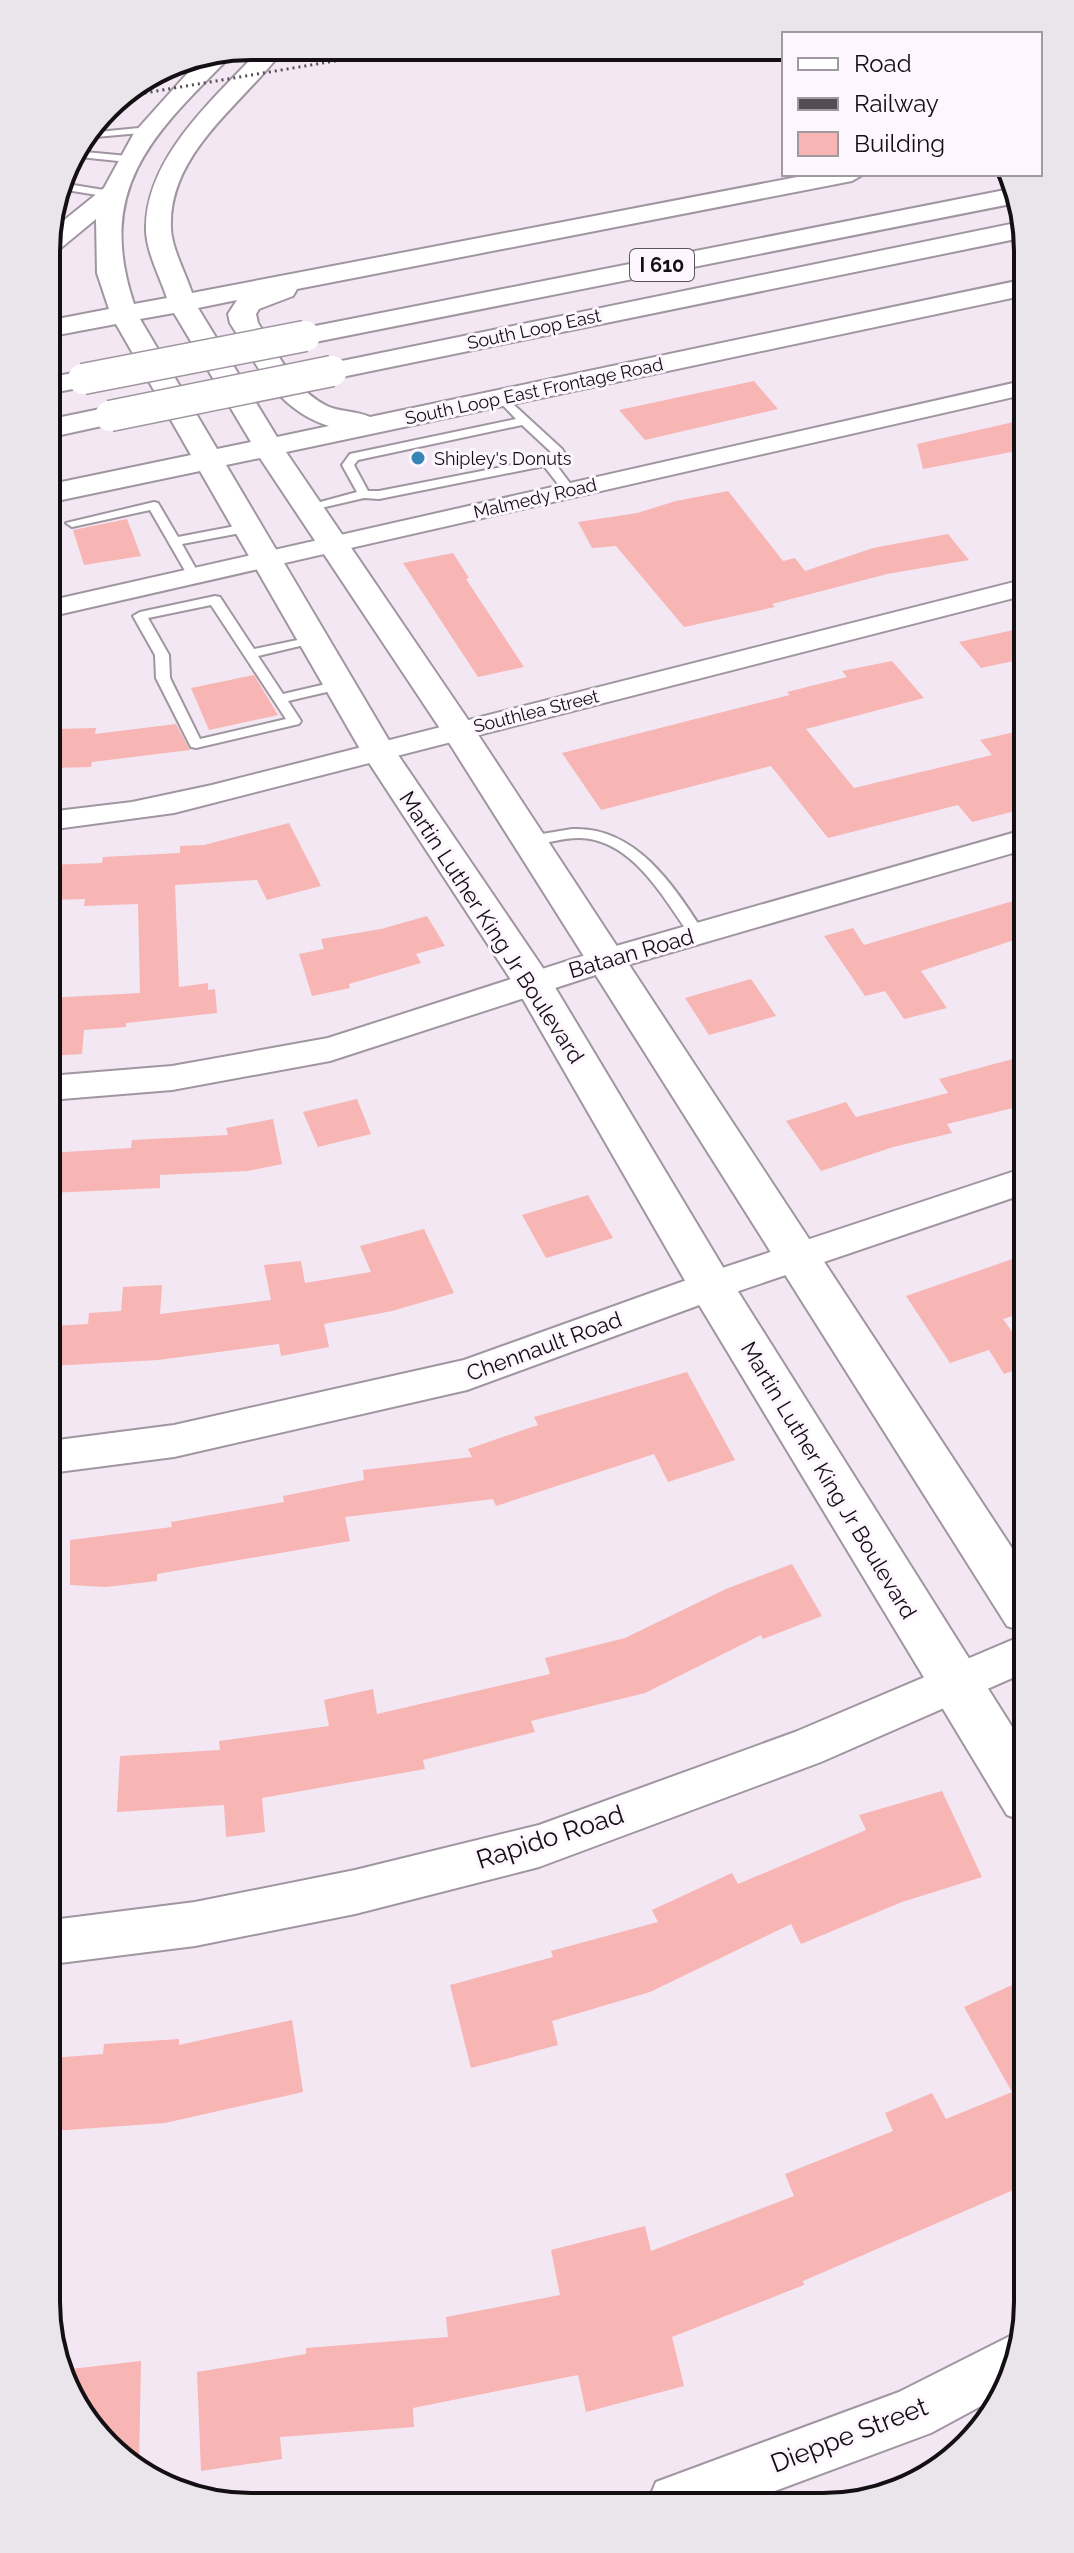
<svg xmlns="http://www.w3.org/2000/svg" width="1074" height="2553" viewBox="0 0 1074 2553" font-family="Raleway,sans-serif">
  <rect width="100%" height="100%" fill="#f3e7f4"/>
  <g fill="#f7b5b3">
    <polygon points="754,381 778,409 645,440 619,410"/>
    <polygon points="1022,420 1022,450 923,469 917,444"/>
    <polygon points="728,491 783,561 795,558 805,571 873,548 948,534 969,560 887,574 772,604 775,607 684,627 616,546 592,548 578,522 637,513 676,501"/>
    <polygon points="127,519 141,556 84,565 73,530"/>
    <polygon points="453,553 469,578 466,579 524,667 478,677 403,563"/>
    <polygon points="1022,628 1023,659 981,668 959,642"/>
    <polygon points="892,661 924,698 806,729 854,788 992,755 980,740 1023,730 1023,809 972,822 958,805 828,838 771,766 601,810 562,753 790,695 787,692 847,677 842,671"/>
    <polygon points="254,675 278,715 209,730 191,688"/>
    <polygon points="176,724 190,750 92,762 91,767 52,768 57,729 96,728 95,734"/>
    <polygon points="289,823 321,886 267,900 257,880 175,885 179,987 208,983 208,990 215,989 217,1013 126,1023 126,1027 84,1030 82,1054 49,1056 49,998 140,993 138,904 84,906 85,899 48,900 48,865 102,863 103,857 180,853 180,846 204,845"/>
    <polygon points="1023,898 1023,937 921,971 947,1008 904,1019 885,991 865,996 824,936 853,928 864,945"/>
    <polygon points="427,916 445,946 416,954 421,963 349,984 350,988 312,996 299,954 324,949 321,939 381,929"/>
    <polygon points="751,979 776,1016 709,1035 685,998"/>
    <polygon points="1024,1056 1024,1100 1017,1107 947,1124 952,1133 893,1147 821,1171 786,1121 846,1102 856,1117 948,1093 939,1079"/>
    <polygon points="357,1099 371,1134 318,1147 303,1112"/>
    <polygon points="273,1119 282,1164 248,1171 160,1175 160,1188 49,1193 49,1153 131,1148 132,1140 228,1135 226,1128"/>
    <polygon points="588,1195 613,1238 546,1258 522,1215"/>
    <polygon points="424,1229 454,1293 392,1311 324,1324 329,1347 281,1356 279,1344 158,1360 50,1366 50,1326 88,1324 89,1313 121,1311 123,1287 162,1285 160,1314 271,1300 264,1265 301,1261 305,1283 371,1272 360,1246"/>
    <polygon points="1024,1255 1025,1312 1003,1319 1025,1350 1025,1367 1004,1374 989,1350 950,1363 906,1296"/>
    <polygon points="687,1372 735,1460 668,1482 654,1454 496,1506 493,1499 345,1517 350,1541 157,1574 157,1581 106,1587 70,1585 70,1540 172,1527 171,1522 284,1502 283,1496 364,1480 363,1470 472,1457 468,1449 538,1425 534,1417"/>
    <polygon points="792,1564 822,1616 763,1639 761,1635 645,1693 531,1721 535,1732 423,1760 425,1769 262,1798 265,1832 226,1837 224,1805 117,1812 120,1756 220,1750 219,1741 329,1726 324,1700 373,1689 377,1714 550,1674 545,1658 625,1638 726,1589"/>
    <polygon points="942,1791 982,1877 902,1902 801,1944 791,1924 650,1992 552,2021 558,2045 471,2068 450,1985 553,1957 551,1951 658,1922 652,1910 732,1873 738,1884 866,1830 859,1815"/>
    <polygon points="1027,1978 1027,2184 803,2281 804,2285 672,2337 684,2386 586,2412 578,2375 413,2408 414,2427 280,2437 282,2459 201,2471 197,2372 306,2354 306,2348 448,2337 446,2317 560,2295 551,2250 645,2226 651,2251 794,2196 785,2174 893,2131 885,2113 932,2093 946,2119 1012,2092 964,2007"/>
    <polygon points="292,2020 303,2092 165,2123 52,2131 52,2058 103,2054 104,2044 179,2039 179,2045"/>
    <polygon points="141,2361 139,2468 115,2456 62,2370"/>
  </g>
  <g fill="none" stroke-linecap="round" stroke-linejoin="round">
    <g stroke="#a096a1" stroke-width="4">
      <g id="service">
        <polygon points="149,127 152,128 152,132 84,138 88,133"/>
        <polygon points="74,151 128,156 133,159 128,162 70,156"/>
        <polygon points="61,183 110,191 115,194 110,197 60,189"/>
        <polygon points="51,219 74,225 75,227 70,230 50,225"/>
        <path d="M502 394 562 449 564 452 554 462 575 490 573 493H565L544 466 379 499 364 498 308 511 302 507 357 492 342 465 350 454 516 419 496 398ZM522 425 551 452 543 459 379 491H368L354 465 358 460Z"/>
        <polygon points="154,502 158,503 178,537 246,524 252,528 246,532 182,544 200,576 194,580 188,576 150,510 72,527 66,523"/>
        <path d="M215 596 220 597 254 649 317 636V642L258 656 283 694 339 681 346 685 344 688 288 701 301 721 299 724 196 748 191 747 156 678 155 655 133 616 140 612ZM211 605 286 719 200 739 170 678 169 655 148 618Z"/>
        <path d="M572 829C636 826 674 886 705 934L702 938H692C664 899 633 839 579 838 563 838 546 843 530 846L523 841 530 836Z"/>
      </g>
    </g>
    <g stroke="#a096a1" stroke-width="4">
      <g id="minor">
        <polygon points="1022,381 1022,395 48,617 48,601"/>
        <polygon points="1022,580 1022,596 174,813 48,830 48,812 132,802 212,785"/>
        <polygon points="1023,830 1023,850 617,968 330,1061 172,1090 49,1100 49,1076 172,1066 328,1038 595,952"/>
        <polygon points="1024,1168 1024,1194 724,1296 467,1390 174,1457 50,1473 50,1441 174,1425 464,1360 698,1276"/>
        <polygon points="1026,1634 1026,1672 821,1762 539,1867 355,1914 195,1946 52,1964 52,1920 195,1902 355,1870 539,1825 795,1732"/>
        <polygon points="1018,2332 1023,2334 1013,2380 1005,2393 931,2433 748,2501 648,2501 656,2482 899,2392"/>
      </g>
    </g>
    <g stroke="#a096a1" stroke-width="4">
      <path id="secondary" d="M263 46H286C246 102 167 152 171 229 172 249 186 274 192 293L813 174H864L852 181 297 289 293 296 259 309 256 314 258 323C277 352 294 390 327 406 340 412 357 411 370 417L1021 280V296L286 452 475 730 1025 1568V1632L1007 1626 441 730 260 458 226 465 394 749 547 974 727 1274 1026 1749V1822L1007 1815 695 1298 517 989 360 749 200 471 47 503V485L191 455 116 324 47 337V321L109 309 97 273 96 219 56 252 47 255V234L104 188 134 133 185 76 206 55 232 50 230 57C153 134 95 188 134 304L167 298C160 277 145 249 146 227 147 154 217 97 263 46ZM237 300 228 314 230 323C257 365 277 410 329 426L277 437 198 308ZM174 313 251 442 217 449 140 319Z"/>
    </g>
    <g stroke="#a096a1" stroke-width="4">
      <g id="motorway">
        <polygon points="1015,188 1021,202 305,344 295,342 291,336 295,330 305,328"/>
        <polygon points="1021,222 1021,238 332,379 322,377 318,371 322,365 332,363"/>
        <polygon points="83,371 93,373 97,379 93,385 47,394 47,378"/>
        <polygon points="110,407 120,410 124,416 120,422 47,438 47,420"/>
      </g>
    </g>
    <use href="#service" fill="#fff" fill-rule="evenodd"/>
    <use href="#minor" fill="#fff" fill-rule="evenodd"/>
    <use href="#secondary" fill="#fff" fill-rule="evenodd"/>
    <use href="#motorway" fill="#fff" fill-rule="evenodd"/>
    <polyline stroke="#544e54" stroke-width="3" stroke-dasharray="2 4" stroke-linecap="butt" points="115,98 418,47"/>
    <g stroke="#a096a1" stroke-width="33" stroke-linecap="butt">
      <g id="motorway-bridge">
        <polyline points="83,379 305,336"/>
        <polyline points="110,416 332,371"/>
      </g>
    </g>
    <use href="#motorway-bridge" stroke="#fff" stroke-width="30"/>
  </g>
  <circle fill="#3984b7" stroke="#fdf6fe" stroke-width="3" cx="418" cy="458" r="8"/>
  <g text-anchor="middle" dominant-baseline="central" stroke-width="6" stroke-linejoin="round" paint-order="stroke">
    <g font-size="18" fill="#130f13" stroke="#fdf6fe">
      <text transform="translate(534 329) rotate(-12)">South Loop East</text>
      <text transform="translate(534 391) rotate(-12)">South Loop East Frontage Road</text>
      <text transform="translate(535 498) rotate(-13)">Malmedy Road</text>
      <text transform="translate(536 711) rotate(-14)">Southlea Street</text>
    </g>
    <g font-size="18" fill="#130f13" stroke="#fdf6fe" text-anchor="start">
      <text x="434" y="458">Shipley's Donuts</text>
    </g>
    <rect fill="#fdf6fe" stroke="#59545a" stroke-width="2" x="630" y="249" width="64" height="32" rx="6"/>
    <g font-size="20" font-weight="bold" fill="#130f13">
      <text x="662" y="265">I 610</text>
    </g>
    <g font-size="22" fill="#130f13" stroke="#fdf6fe">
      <text transform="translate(492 927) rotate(57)">Martin Luther King Jr Boulevard</text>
      <text transform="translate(631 953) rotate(-16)">Bataan Road</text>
      <text transform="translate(544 1346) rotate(-20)">Chennault Road</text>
      <text transform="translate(829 1480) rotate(59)">Martin Luther King Jr Boulevard</text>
    </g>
    <g font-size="26" fill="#130f13" stroke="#fdf6fe">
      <text transform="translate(550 1837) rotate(-18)">Rapido Road</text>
      <text transform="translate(849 2435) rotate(-21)">Dieppe Street</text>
    </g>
  </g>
  <path d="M0 0H1074V2553H0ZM251 60H823A191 191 0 0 1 1014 251V2302A191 191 0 0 1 823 2493H251A191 191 0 0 1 60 2302V251A191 191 0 0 1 251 60Z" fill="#eae4eb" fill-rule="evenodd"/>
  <path fill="none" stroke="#130f13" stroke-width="4" d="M251 60H823A191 191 0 0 1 1014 251V2302A191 191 0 0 1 823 2493H251A191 191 0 0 1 60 2302V251A191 191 0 0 1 251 60Z"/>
  <rect x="782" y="32" width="260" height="144" fill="#fdf6fe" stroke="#9f9aa0" stroke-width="2"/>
  <rect x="798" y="58" width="40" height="12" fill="#ffffff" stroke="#9f9aa0" stroke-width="2"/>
  <text x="854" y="72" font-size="24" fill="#130f13">Road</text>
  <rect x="798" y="98" width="40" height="12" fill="#544e54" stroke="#9f9aa0" stroke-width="2"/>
  <text x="854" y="112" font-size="24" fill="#130f13">Railway</text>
  <rect x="798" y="132" width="40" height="24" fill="#f7b5b3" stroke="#9f9aa0" stroke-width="2"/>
  <text x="854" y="152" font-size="24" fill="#130f13">Building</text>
</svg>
